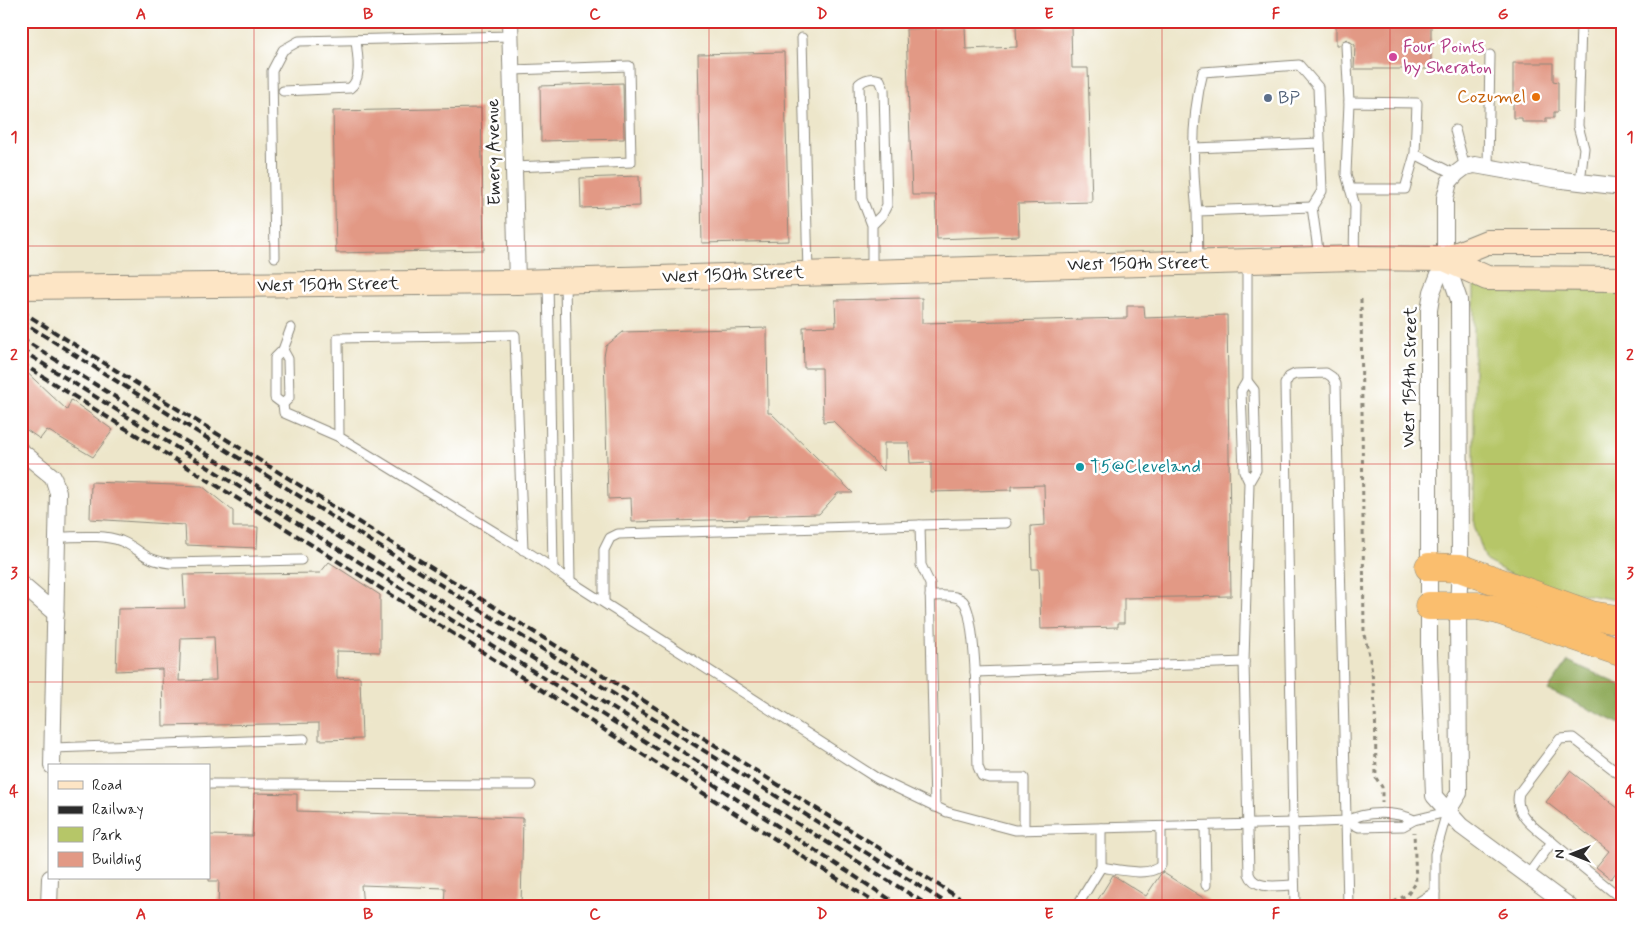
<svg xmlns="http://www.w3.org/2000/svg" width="1644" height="927" viewBox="0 0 1644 927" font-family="Mynerve,sans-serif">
  <rect width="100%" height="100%" fill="#fff"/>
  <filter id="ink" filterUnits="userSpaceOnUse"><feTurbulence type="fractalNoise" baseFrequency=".02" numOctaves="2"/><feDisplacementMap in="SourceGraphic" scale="10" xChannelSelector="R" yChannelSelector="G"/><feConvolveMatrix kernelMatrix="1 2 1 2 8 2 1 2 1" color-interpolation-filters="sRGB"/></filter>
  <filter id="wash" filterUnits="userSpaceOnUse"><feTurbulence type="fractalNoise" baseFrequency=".0096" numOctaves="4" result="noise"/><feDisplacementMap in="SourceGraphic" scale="20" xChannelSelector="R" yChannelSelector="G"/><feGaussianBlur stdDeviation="1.12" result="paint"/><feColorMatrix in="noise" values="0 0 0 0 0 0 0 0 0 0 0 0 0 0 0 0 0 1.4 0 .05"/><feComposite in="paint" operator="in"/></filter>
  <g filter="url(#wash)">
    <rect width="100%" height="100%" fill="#ede6ca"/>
    <polygon fill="#b6c668" stroke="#70784a" points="1623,285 1623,600 1616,600 1529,584 1486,561 1474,525 1474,286"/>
    <polygon fill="#90ab5c" stroke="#5e6b44" points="1568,661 1623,686 1623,725 1548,690"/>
    <g id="blocks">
      <g fill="#e29985" fill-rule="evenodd">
        <polygon points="1336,21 1431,21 1431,69 1354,69 1355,45 1346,39 1340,45 1336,45"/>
        <polygon points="1071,25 1072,68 1088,68 1092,202 1018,204 1019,236 937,239 935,195 912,195 906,29 965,27 966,49 1017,47 1016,27"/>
        <polygon points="784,52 789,241 702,243 698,54"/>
        <polygon points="1513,63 1553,63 1553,81 1558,82 1558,112 1554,112 1554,118 1546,118 1546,122 1522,122 1522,118 1513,118"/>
        <polygon points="623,83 624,139 541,141 540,86"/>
        <polygon points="481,108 484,250 336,253 333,111"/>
        <polygon points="639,176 640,206 581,208 580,178"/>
        <polygon points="922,298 922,323 1127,318 1127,306 1144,306 1145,318 1227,315 1231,596 1124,598 1124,623 1118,623 1118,627 1041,629 1039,569 1032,569 1031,526 1045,525 1044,485 1012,486 1012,490 931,492 931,462 910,463 909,443 884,443 884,471 833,421 823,422 822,368 804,368 803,327 836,326 835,300"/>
        <polygon points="767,328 768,413 771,413 853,493 838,493 819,514 748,516 748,519 632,522 631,498 608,499 604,356 606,346 623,332"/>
        <polygon points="21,367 67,410 71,400 113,430 93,457 47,430 40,439 21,426"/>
        <polygon points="91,482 202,486 233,511 233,527 258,527 257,548 186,545 185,525 90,519"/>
        <path d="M329 562 380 595V652L337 651V678L360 677 362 739 319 740V723L163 726 162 669 116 671 118 609 185 608 183 575 320 573ZM214 637 216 680 179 681 181 638Z"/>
        <polygon points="1570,771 1623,812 1623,863 1611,879 1596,867 1609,851 1546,802"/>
        <polygon points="254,793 297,794 297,811 523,818 521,906 444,906 445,888 361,885 363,906 218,906 219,881 209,881 209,835 252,836"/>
        <polygon points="1162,872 1216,906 1094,906 1113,875 1146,896"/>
      </g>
    </g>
  </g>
  <g filter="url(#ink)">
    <use href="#blocks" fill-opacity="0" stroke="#8c887a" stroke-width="1"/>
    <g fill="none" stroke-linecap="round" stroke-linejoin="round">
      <g stroke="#8c887a" stroke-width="11">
        <g id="service">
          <polyline points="802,38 808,273"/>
          <polyline points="1346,45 1349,102"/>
          <polyline points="512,70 629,66 631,162 514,167"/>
          <path d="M283 91 350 88C363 79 357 54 356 40"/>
          <polyline points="1455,130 1465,168"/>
          <polyline points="1194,148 1320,143"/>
          <polyline points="1488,166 1490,55"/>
          <polyline points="1580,182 1584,148 1578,126 1581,24"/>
          <polyline points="1350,189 1405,189 1415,154"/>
          <path d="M1197 211C1192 166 1191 116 1203 72L1299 65 1318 87 1322 191 1312 207"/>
          <path d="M872 225 882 215 887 205 884 90 880 80C872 77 866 78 859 84L862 199 872 225V271"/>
          <polyline points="275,257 272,71 283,50 299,41 511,36"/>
          <polyline points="1354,258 1355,206 1346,174 1349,102 1417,103 1415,154 1456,175"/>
          <polyline points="1247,261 1247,381"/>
          <polyline points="1198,262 1197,211 1312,207 1319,257"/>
          <polyline points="548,281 553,568"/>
          <polyline points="565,282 570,581"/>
          <polygon points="283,350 288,359 289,398 283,404 275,398 275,358"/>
          <polyline points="283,350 291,328"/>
          <polyline points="283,404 284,413 339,437"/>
          <polyline points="920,525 1006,523"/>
          <path d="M57 537C77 537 102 534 121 541 143 550 142 560 170 563L301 560"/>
          <path d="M523 550 515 335 338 338 339 437C386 465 433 495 480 523 510 542 542 559 570 581L878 779 947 812 1015 830 1293 823 1295 906"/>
          <path d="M930 596C940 596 956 594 963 601 978 616 977 741 978 767L982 776 989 778H1024V830"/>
          <polyline points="604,602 604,550 610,538 618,534 920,525 921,565 930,584 935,807"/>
          <polyline points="1244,662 1249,482 1256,470 1254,390 1247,381 1241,391 1244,471 1249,482"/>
          <path d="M975 672 1244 662 1249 874C1255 891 1280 885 1294 885"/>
          <polyline points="53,748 304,739"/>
          <polyline points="209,784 531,785"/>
          <path d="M1414 820C1395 811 1365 811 1347 821L1359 827 1403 826 1414 820 1447 812"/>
          <path d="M1347 821 1293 823 1285 384 1289 377 1295 374 1326 373 1332 377 1336 384C1339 558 1345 732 1348 906"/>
          <polyline points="1205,826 1206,885"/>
          <polyline points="1552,842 1623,900"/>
          <path d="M1101 867C1116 869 1151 878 1161 865V827"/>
          <path d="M1528 875 1552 842C1537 829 1513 816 1519 793L1560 739 1573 738 1623 777"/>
          <polyline points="1077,906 1101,867 1101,828"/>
          <polyline points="1412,906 1435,892"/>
          <polyline points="1435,906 1435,854 1447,812"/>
        </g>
      </g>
      <g stroke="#8c887a" stroke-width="18">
        <g id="minor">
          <polyline points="510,21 517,282"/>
          <polyline points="1445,259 1432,292 1429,310 1429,654 1434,796 1461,826 1569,906"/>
          <polyline points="21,451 53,477 58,493 52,766"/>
          <polyline points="21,584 56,614"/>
          <polyline points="1447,812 1459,793 1458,606 1460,568 1459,300 1445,259 1445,198 1449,182 1457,173 1465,167 1475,165 1554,179 1623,187"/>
          <polyline points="49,906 50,878"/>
        </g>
      </g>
      <g stroke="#8c887a" stroke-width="26">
        <g id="secondary">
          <polyline points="1445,259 1487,278 1623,279"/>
          <polyline points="21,287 517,282 1354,258 1445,259 1487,242 1623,242"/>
        </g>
      </g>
      <g stroke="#8c887a" stroke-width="29">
        <g id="motorway">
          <polyline points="1429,567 1460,568 1591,615 1623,620"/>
          <polyline points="1429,606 1478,606 1498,610 1623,653"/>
        </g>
      </g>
      <g stroke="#8c887a" stroke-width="3" stroke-dasharray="4 4" stroke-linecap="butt">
        <path d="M1361 299 1364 635C1378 682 1375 730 1376 778L1382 787V803"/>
        <polyline points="1387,906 1408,894 1416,883 1414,832"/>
      </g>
      <use href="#service" stroke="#fff" stroke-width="9"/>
      <use href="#minor" stroke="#fff" stroke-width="16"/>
      <use href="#secondary" stroke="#fde5c5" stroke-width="24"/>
      <use href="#motorway" stroke="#fabe6e" stroke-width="28"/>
      <g stroke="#2b2b2b" stroke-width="4" stroke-dasharray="8 4" stroke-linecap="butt">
        <polyline points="21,24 188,21"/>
        <polyline points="21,311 972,906"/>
        <polyline points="21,321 951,906"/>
        <polyline points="21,338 929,906"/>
        <polyline points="21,350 721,789 900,906"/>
        <polyline points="21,363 473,646 880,906"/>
      </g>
    </g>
  </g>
  <path fill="none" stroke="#d62828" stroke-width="1" stroke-opacity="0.55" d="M254 21V906M482 21V906M709 21V906M936 21V906M1162 21V906M1390 21V906M21 246H1623M21 464H1623M21 682H1623"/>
  <circle fill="#d1479c" stroke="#fff" stroke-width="2" cx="1393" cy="57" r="5"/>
  <circle fill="#e8710a" stroke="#fff" stroke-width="2" cx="1536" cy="97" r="5"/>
  <circle fill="#5c6f8a" stroke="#fff" stroke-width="2" cx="1268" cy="98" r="5"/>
  <circle fill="#0f9aa8" stroke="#fff" stroke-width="2" cx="1080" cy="467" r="5"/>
  <g text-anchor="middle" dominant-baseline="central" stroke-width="5" stroke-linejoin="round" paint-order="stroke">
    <g font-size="18" fill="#b23c85" stroke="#fff" text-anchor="start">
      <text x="1403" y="47">Four Points<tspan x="1403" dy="21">by Sheraton</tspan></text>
    </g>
    <g font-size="18" fill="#c56008" stroke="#fff" text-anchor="end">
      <text x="1526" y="97">Cozumel</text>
    </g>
    <g font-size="18" fill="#4e5e75" stroke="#fff" text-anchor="start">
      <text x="1278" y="98">BP</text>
    </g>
    <g font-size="18" fill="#2b2b2b" stroke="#fff">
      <text transform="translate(494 152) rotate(-91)">Emery Avenue</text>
      <text transform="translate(1138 264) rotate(-1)">West 150th Street</text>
      <text transform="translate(733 275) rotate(-2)">West 150th Street</text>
      <text transform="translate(328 285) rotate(-1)">West 150th Street</text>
      <text transform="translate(1410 377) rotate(-89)">West 154th Street</text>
    </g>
    <g font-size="18" fill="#0d838f" stroke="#fff" text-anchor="start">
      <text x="1090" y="467">T5@Cleveland</text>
    </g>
  </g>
  <rect width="1644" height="927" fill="none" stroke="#fff" stroke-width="55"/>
  <rect x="48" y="764" width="162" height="115" fill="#ffffff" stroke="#aaaaaa"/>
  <rect x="58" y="781" width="25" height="8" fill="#fde5c5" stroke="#aaaaaa"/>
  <text x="92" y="790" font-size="15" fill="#2b2b2b">Road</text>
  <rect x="58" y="806" width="25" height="8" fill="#2b2b2b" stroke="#aaaaaa"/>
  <text x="92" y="814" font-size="15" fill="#2b2b2b">Railway</text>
  <rect x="58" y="827" width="25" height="15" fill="#b6c668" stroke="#aaaaaa"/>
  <text x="92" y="840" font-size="15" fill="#2b2b2b">Park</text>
  <rect x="58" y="852" width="25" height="15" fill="#e29985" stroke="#aaaaaa"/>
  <text x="92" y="864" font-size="15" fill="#2b2b2b">Building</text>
  <g transform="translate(1572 854) rotate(270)" stroke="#ffffff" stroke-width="4" paint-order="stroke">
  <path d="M0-4L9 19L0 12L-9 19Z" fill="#2b2b2b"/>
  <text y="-8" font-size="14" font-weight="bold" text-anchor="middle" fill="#2b2b2b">N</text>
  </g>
  <rect x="28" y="28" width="1588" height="872" fill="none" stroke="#d62828" stroke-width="2"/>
  <g font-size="16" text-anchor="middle" font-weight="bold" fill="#d62828">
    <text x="141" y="19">A</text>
    <text x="368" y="19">B</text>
    <text x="595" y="19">C</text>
    <text x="822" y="19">D</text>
    <text x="1049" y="19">E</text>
    <text x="1276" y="19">F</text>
    <text x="1503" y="19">G</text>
    <text x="14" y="142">1</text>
    <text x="1630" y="142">1</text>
    <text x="14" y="360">2</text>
    <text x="1630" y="360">2</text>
    <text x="14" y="578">3</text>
    <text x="1630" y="578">3</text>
    <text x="14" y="796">4</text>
    <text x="1630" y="796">4</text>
    <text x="141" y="919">A</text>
    <text x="368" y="919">B</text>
    <text x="595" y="919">C</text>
    <text x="822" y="919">D</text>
    <text x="1049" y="919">E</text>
    <text x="1276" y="919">F</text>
    <text x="1503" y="919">G</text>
  </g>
</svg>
